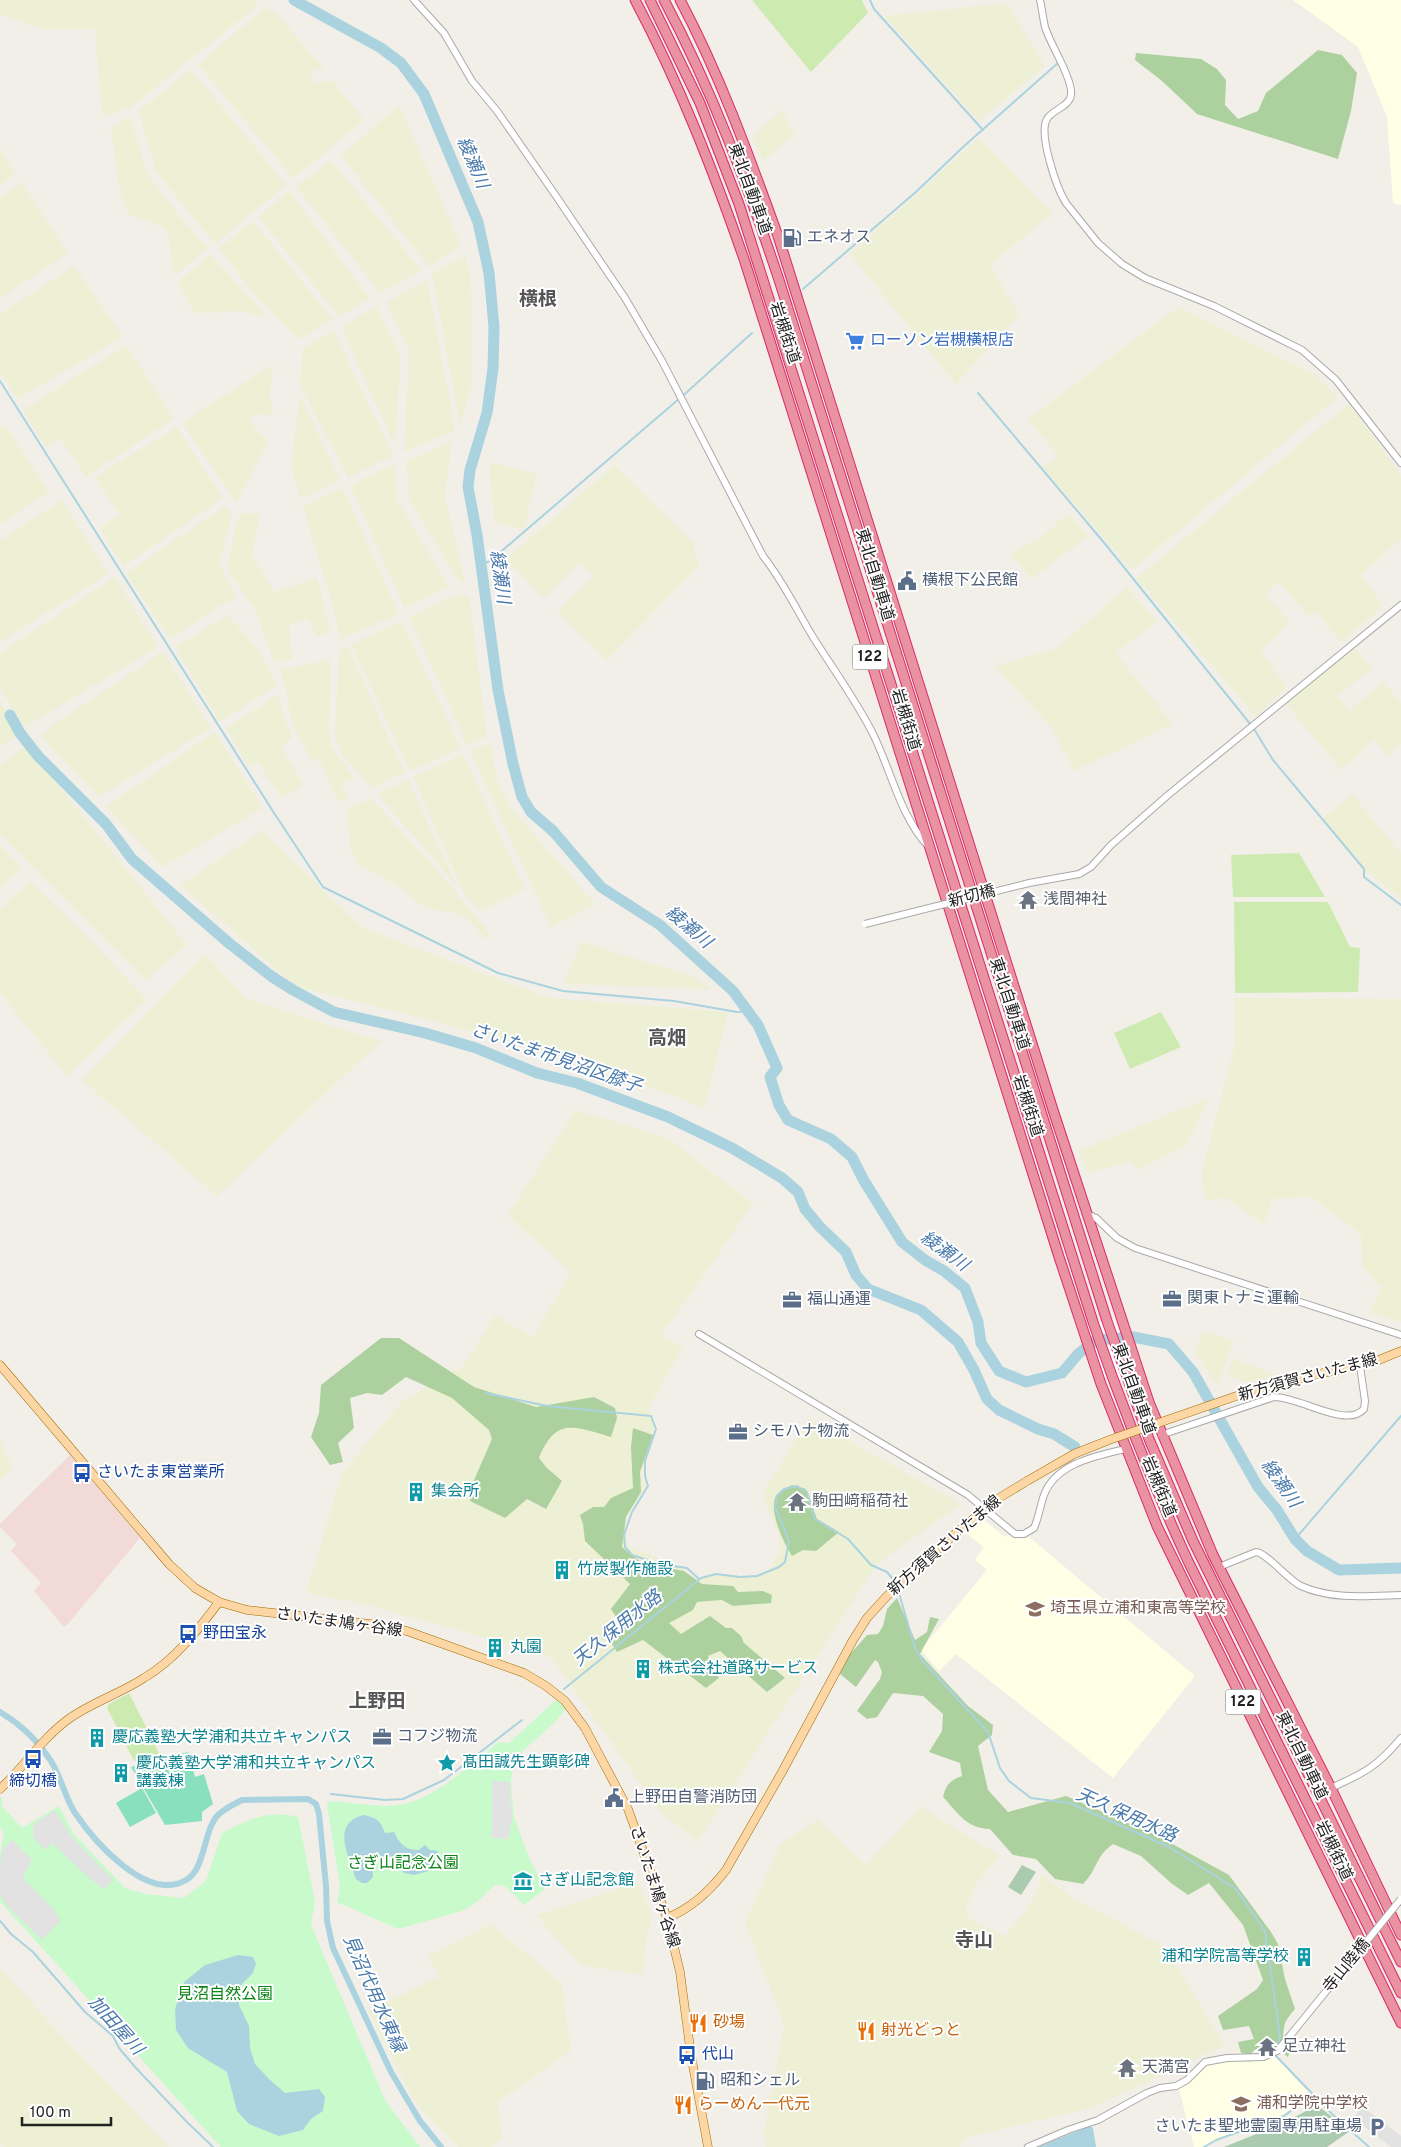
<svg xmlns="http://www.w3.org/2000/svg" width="1401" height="2147" viewBox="0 0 1401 2147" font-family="Overpass,'Noto Sans JP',sans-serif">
  <rect width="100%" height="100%" fill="#f2efe9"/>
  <polygon fill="#f2dad9" points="70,1455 140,1538 66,1626 63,1626 34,1591 41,1583 11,1551 17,1544 0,1527 0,1524"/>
  <g fill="#ffffe5">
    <polygon points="1293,0 1401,0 1401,205 1393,203 1387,117 1358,47"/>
    <polygon points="983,1519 1005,1537 1007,1535 1015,1539 1029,1537 1195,1676 1113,1778 956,1654 939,1671 921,1650 987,1570 975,1560 984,1547 967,1534"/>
    <polygon points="1274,2055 1311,2095 1284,2114 1201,2147 1194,2147 1179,2089 1181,2086 1187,2084 1206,2067 1215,2063 1230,2060 1249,2062 1267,2059"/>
  </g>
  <g fill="#eef0d5">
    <polygon points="0,0 249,0 260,4 130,108 102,116 95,29 43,29 0,14"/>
    <polygon points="1007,3 1045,66 979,121 884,16"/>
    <polygon points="265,8 277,14 324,69 311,71 313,82 333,81 364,120 293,179 198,64"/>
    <polygon points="191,69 286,185 215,244 155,170 139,111"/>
    <polygon points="399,105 461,245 429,267 341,156"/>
    <polygon points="782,110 795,134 763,161 752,137"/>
    <polygon points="130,116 148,174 181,218 208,248 174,276 168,234 160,225 130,215 120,194 111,128"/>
    <polygon points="979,138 1052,213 990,266 1019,314 956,385 850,254"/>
    <polygon points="0,150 16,174 0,185"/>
    <polygon points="331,160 421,270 380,293 296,186"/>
    <polygon points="22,183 68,253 0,298 0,197"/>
    <polygon points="289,190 370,299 339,316 258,217"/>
    <polygon points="253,221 333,320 299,339 258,299 219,248"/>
    <polygon points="210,254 268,317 240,311 195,313 177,283"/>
    <polygon points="465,256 471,278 472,385 460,425 432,273"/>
    <polygon points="74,266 123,337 17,399 0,372 0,314"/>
    <polygon points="427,280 455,430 404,452 409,351 386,303"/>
    <polygon points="377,306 401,357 395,446 341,327"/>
    <polygon points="1179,307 1315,375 1338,397 1132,570 1042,467 1059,457 1028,419"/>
    <polygon points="334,331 393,456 348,478 300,385 303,348"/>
    <polygon points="126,345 174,419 86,477 60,439 46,447 23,410"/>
    <polygon points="273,364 270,396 273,416 253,414 250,418 255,429 269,440 236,503 182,423"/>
    <polygon points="300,396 340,480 300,499 291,466"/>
    <polygon points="1349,404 1401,475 1401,539 1361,575 1383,606 1341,643 1317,613 1307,615 1279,582 1265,594 1290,622 1261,651 1286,687 1256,717 1136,578"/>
    <polygon points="5,425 49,492 0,524 0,428"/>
    <polygon points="177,427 223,498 124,566 99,528 120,515 95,477"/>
    <polygon points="452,441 445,497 465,582 460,583 409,499 406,461"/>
    <polygon points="490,462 537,474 524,529 495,523 490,481"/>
    <polygon points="395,463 397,500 449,587 404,608 352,490 353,484"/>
    <polygon points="614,465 693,543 699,566 607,660 557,611 594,576 579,563 544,598 506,559"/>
    <polygon points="343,488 399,614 340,640 333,607 303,507"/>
    <polygon points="62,500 108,574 0,642 0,540"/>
    <polygon points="226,506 232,514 219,564 236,596 170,639 126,573"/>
    <polygon points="240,513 260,514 252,555 275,592 317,577 330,632 317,636 308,620 289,625 292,659 274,662 256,611 227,569 235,529"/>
    <polygon points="1068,513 1088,536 1031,579 1010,554 1045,534"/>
    <polygon points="115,577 158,647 25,727 0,689 0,653"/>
    <polygon points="1127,587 1157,621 1116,653 1173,724 1074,771 1051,727 995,667 1057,648"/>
    <polygon points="457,595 469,596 487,736 467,745 409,617"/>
    <polygon points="228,615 260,651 277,685 220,722 175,647"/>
    <polygon points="402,621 461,748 410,771 351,644"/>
    <polygon points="348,646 404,773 373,788 343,756 335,736 339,649"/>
    <polygon points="1355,648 1372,668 1338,696 1349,710 1383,682 1401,703 1401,744 1387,756 1375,740 1341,770 1286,704"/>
    <polygon points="163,652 211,728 100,796 41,737 52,726"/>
    <polygon points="331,660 329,731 331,746 355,779 341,784 348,798 338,802 319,759 312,761 291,721 286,688 280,669"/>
    <polygon points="279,694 282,711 292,738 280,746 304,784 281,798 257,762 248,766 226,728"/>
    <polygon points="0,702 20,734 0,747"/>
    <polygon points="215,732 263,808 163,867 106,806"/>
    <polygon points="490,743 498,784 514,811 595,904 551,928 470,751"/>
    <polygon points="27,746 187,945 146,980 0,834 0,765"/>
    <polygon points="463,754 525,889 481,911 465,896 413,777"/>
    <polygon points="408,780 457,886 377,794"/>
    <polygon points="1352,794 1401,854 1401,899 1365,870 1323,818"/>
    <polygon points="371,798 440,873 491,935 485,939 470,921 458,914 427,909 398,886 359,866 350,846 347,809"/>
    <polygon points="262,831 363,928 550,998 728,1012 705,1108 592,1065 414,1016 297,987 180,885"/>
    <polygon points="0,845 22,868 0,889"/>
    <polygon points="30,881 96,946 147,1000 67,1076 0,993 0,909"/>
    <polygon points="581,941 693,977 712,989 564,984"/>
    <polygon points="205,953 246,999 381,1041 217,1196 82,1080"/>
    <polygon points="1235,998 1401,999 1401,1322 1369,1313 1381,1288 1362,1266 1361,1234 1311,1197 1272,1199 1264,1224 1226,1198 1205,1200 1201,1176 1235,1044"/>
    <polygon points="1209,1098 1187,1145 1137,1170 1131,1161 1088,1173 1078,1151"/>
    <polygon points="576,1110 668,1138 753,1204 662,1335 683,1347 648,1409 656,1425 641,1475 647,1488 626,1517 628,1546 677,1566 697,1580 716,1574 744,1578 764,1575 780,1553 779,1536 765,1501 764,1491 809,1418 961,1504 877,1564 698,1841 662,1814 550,1656 360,1603 306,1593 342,1473 402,1401 464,1365 495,1315 533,1337 571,1272 507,1215"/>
    <polygon points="1203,1331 1233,1341 1218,1387 1195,1352"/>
    <polygon points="1233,1359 1274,1374 1248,1383 1227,1376"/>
    <polygon points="0,1439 13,1468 0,1480"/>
    <polygon points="921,1807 1000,1856 976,1884 966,1908 969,1918 1005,1936 1026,1910 1038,1889 1041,1873 1070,1896 1165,1947 1225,2045 1092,2108 968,2137 960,2147 766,2147 764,2131 784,2026 745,1922 781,1843 818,1820 866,1865"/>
    <polygon points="638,1883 652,1915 646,1943 643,1975 580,1965 536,1915"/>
    <polygon points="491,1924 562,1983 571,2051 498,2102 502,2138 492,2147 458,2147 416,2104 368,2011 439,1976 427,1956"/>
    <polygon points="0,1968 62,2036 169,2147 5,2147 0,2144"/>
  </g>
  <g fill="#cdebb0">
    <polygon points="752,0 862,0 868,13 811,72"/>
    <polygon points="1299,853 1325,897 1233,897 1231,855"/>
    <polygon points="1234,902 1328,902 1350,947 1360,948 1358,992 1235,993"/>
    <polygon points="1161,1012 1181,1047 1130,1069 1114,1033"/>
    <polygon points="129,1693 160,1755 134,1761 107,1708 109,1704"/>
  </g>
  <g fill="#add19e">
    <polygon points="1318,50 1342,55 1357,73 1351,111 1338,159 1197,114 1162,81 1135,60 1136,53 1201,59 1217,69 1226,80 1225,105 1238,119 1258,111 1266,93"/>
    <path d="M381 1338H399L474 1387 536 1407 594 1397 615 1408 617 1418 611 1437C575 1427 556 1416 539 1458L546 1467 562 1481 546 1509 527 1499 505 1518 470 1501 471 1487 492 1439 489 1430 452 1398 406 1377 382 1395 367 1393 350 1398 354 1428 338 1443 343 1462 330 1465 311 1437 319 1413 321 1385Z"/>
    <polygon points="633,1428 653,1435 640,1472 641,1492 626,1517 622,1547 642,1563 684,1571 702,1584 733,1586 738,1592 763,1591 772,1595 771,1603 733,1606 722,1600 697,1602 693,1610 669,1623 681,1634 710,1616 726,1628 732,1628 741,1636 744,1643 785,1678 767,1692 720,1651 708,1656 719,1678 706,1688 643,1640 617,1652 607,1636 620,1623 611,1609 630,1584 585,1541 583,1524 580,1515 593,1507 604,1507 611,1498 633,1488 631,1447"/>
    <path d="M792 1485 806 1489 817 1519 839 1532 816 1551 803 1550 792 1556C784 1544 768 1510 776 1496 779 1490 787 1488 792 1485Z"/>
    <path d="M897 1598 915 1640 927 1632 930 1617 939 1619 920 1654 968 1706 993 1725 992 1735 978 1746 988 1790 1008 1812 1066 1796 1156 1835 1229 1875 1271 1932 1278 1944 1285 1979 1295 2009C1285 2021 1284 2022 1283 2038L1293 2042 1288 2057 1273 2046 1255 2055 1241 2053 1238 2042 1254 2039 1249 2026 1223 2030 1218 2016 1257 1989 1263 1980 1243 1925 1209 1883 1188 1895 1171 1883 1141 1856 1113 1844C1094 1858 1098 1869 1083 1884L1055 1879 1036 1859 1013 1855 990 1829C966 1828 959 1814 943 1797 946 1785 950 1780 962 1776L960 1763 929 1752 942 1731 943 1714 923 1696 893 1693 877 1717 867 1719 857 1711 880 1679 882 1672 878 1662 875 1660 856 1687 840 1674 845 1660 867 1635 878 1634 883 1626 887 1609Z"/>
  </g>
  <g fill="#aacbaf">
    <polygon points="1022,1865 1036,1872 1021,1895 1008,1887"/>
    <polygon points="1317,2105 1350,2131 1327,2147 1224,2147 1284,2123"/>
  </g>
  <g fill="#c8facc">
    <path d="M556 1700 567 1708 555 1722 515 1758 511 1780 514 1817 530 1860 545 1889 524 1905 505 1886 495 1885 477 1902 462 1911 398 1929 337 1902 340 1886 327 1804 331 1801C353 1802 381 1809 404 1804 439 1796 471 1763 499 1742L509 1743Z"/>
    <path d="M2 1796V1806L22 1828 59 1806 73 1833 125 1888 145 1894 184 1898 206 1881 222 1833C248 1819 269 1810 298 1817L315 1901 311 1925 385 2100 420 2147H221C146 2066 75 1982 0 1902V1854L4 1832 0 1828V1797Z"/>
  </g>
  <g fill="#88e0be">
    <polygon points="188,1752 195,1777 204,1774 213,1804 202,1812 202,1821 165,1825 131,1767"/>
    <polygon points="142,1788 156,1813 130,1827 116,1803"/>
  </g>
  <g fill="#e2e2e2">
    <polygon points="492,1781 510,1782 512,1818 508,1839 492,1838"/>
    <polygon points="55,1810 71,1836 113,1880 104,1889 88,1877 52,1843 45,1850 33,1837 33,1825"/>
    <polygon points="12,1840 32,1860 23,1878 57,1913 56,1916 61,1920 42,1940 5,1904 0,1894 0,1864 3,1848"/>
    <polygon points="1362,2106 1401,2136 1401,2147 1391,2147 1353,2118"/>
  </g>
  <g fill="#aad3df">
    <path d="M364 1815C377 1818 381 1821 385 1833L394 1832C400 1844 405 1850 419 1850L425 1845 430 1850 438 1851 432 1870 414 1875 404 1873C394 1861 392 1850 375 1860L372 1868 373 1877 367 1883H362L356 1879C349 1856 330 1823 364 1815Z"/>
    <polygon points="238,1955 253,1957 256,1964 253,1973 239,1987 239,2005 249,2026 250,2048 255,2064 269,2079 285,2093 319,2089 325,2097 323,2111 311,2119 303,2130 279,2136 249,2124 237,2111 227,2072 188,2048 176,2030 175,2009 184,1982 205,1965"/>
    <polygon points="1090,2126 1093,2128 1096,2147 1038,2147"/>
  </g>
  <g fill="#fff">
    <polygon points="1115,1321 1125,1351 1136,1381 1103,1377 1085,1322"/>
    <polygon points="1322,1368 1324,1380 1263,1393 1108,1445 1075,1459 1030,1485 1025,1476 1068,1452 1104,1436 1275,1379"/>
  </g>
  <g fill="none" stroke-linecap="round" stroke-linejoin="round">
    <g stroke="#aad3df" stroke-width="2">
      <polyline points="870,0 874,9 983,130"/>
      <polyline points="803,289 917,191 963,147 1059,62"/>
      <polyline points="0,381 274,813 323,887 498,973 563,991 674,1001 737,1012 749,1011"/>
      <polyline points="978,393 1106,545 1251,725"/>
      <polyline points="481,567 482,564 490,561 687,392 752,333"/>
      <polyline points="1254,729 1273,760 1364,869 1364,877 1401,905"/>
      <polyline points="486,1393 547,1406 651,1416 656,1429 645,1461 645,1476 648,1486 632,1512 624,1535 625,1547 632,1555 659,1564 687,1568 699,1579"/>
      <polyline points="1295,1539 1401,1416"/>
      <polyline points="898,1590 915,1648 922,1660 988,1732 1000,1768 1009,1781 1031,1798 1070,1803 1169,1847 1235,1888 1265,1931 1280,2036 1278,2046"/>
      <polyline points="564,1689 701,1578 716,1574 740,1577 757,1576 779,1567 785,1562 789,1541 775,1507 777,1496 784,1489 797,1486 807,1492 815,1519 848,1539 871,1565 887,1572 896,1583"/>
      <polyline points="331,1794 385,1800 403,1799 444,1780 522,1720"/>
      <polyline points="0,1921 11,1934 33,1952 85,2012 113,2036 119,2048 135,2067 186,2121 213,2147"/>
      <polyline points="1276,2053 1275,2055 1331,2113 1369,2147"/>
      <polyline points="1204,2147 1216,2140 1284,2116 1313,2094"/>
    </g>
    <path stroke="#aad3df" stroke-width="6" d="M0 1712C19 1723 36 1739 49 1758 61 1775 64 1796 75 1813 94 1841 147 1903 186 1880 206 1869 203 1829 219 1814 226 1808 234 1804 242 1800L308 1799 316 1804 319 1814 326 1886 327 1921 333 1948 391 2072 420 2121 441 2147"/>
    <g stroke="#aad3df" stroke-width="11">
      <polyline points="294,0 381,48 401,63 424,94 478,222 489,273 494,327 493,368 487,413 470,470 468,487 477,535 498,690 513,764 522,797 531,812 553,831 601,887 660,925 733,991 758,1025 777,1068 770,1077 779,1105 788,1120 831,1139 852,1157 863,1179 902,1242 925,1260 944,1271 965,1288 978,1322 981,1343 999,1371 1026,1382 1062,1373 1078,1354 1096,1340 1133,1337 1169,1344 1193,1372 1258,1487 1277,1510 1295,1539 1307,1551 1339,1570 1401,1568"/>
      <polyline points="10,715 20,733 38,756 106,824 132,859 230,944 271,976 293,990 334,1012 425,1033 476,1048 537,1073 577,1083 668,1117 732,1148 782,1178 798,1192 805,1209 820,1227 846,1252 856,1275 868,1289 921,1310 958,1342 974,1370 987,1399 999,1410 1038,1429 1054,1434 1075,1447"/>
    </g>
    <g stroke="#a9a9a9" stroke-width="8">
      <g id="minor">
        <path d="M414 0 444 33 472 81 497 111 556 196 625 298 662 361 763 556C783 581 796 609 813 637 833 669 856 700 873 734 891 770 900 816 928 846"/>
        <path d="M1040 0C1042 9 1043 18 1045 27 1050 44 1073 79 1071 95 1070 106 1052 110 1047 119 1038 134 1057 189 1066 203L1098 243 1122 264 1145 278 1214 306 1302 350 1336 380 1401 463"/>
        <polyline points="1079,874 1091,867 1111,845 1168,795 1401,605"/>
        <polyline points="1087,1214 1096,1218 1117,1238 1135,1248 1401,1335"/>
        <path d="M699 1334 968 1495 1015 1534H1024L1034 1528C1039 1517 1040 1506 1044 1495 1056 1463 1096 1456 1125 1449"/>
        <path d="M1161 1435 1274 1397C1301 1397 1346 1429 1364 1409L1365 1401 1360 1366"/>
        <path d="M1219 1567 1256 1552C1267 1553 1288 1580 1301 1586 1332 1600 1369 1596 1401 1595"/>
        <path d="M1331 1788C1364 1773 1377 1767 1401 1738"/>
        <polyline points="1028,2147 1068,2130 1098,2120 1147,2093 1160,2088 1176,2086 1187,2080 1205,2062 1227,2058 1263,2057 1277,2051 1293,2032"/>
      </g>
    </g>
    <g stroke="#a06b00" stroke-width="9">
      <g id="major">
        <polyline points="0,1365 169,1564 195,1588 219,1602 247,1610 370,1624 407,1631 524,1673 546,1686 565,1701 585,1728 628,1809 667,1918 680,1972 691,2055 708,2147"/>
        <polyline points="1323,1373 1374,1362 1401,1351"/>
        <path d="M0 1789C24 1767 43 1737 70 1718 93 1702 121 1693 144 1678 176 1659 197 1631 219 1602"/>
        <path d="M667 1918C692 1908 710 1891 726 1870L782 1772 853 1640 867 1618 887 1596 957 1532 999 1498 1027 1481"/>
      </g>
    </g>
    <g stroke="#dc2a67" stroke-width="11">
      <g id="highway">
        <path d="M635 0C680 85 713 170 745 262L1059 1257 1101 1384 1157 1526 1401 2023"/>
        <path d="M650 0 700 103 739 204 1093 1322C1121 1404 1152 1483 1188 1561L1401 1993"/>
        <path d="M664 0C712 90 747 184 779 280L1107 1321 1149 1439 1193 1541 1401 1962"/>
        <path d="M680 0C720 75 749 156 778 236L1053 1110 1149 1402 1213 1555 1331 1788 1401 1935"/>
      </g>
    </g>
    <use href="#minor" stroke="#fff" stroke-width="6"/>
    <use href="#major" stroke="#fcd6a4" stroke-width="8"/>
    <use href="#highway" stroke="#e892a2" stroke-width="9"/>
    <g stroke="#a9a9a9" stroke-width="8" stroke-linecap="butt">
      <g id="minor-bridge">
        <polyline points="865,924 1029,883 1079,874"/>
        <polyline points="1293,2032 1401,1899"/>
      </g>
    </g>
    <g stroke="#a06b00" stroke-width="9" stroke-linecap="butt">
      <polyline id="major-bridge" points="1027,1481 1074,1454 1109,1440 1254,1390 1323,1373"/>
    </g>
    <use href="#minor-bridge" stroke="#fff" stroke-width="6"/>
    <use href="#major-bridge" stroke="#fcd6a4" stroke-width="8"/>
  </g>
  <defs>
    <g id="fuel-bare" transform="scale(1.5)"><path d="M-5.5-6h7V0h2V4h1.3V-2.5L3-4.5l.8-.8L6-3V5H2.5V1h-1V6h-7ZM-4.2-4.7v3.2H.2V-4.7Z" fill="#5c6f8a" stroke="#fff" stroke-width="2.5" paint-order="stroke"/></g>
    <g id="supermarket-bare" transform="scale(1.5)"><path d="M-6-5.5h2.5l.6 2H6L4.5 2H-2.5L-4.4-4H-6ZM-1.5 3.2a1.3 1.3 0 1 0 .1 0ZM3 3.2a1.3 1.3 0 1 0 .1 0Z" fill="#3f7fe0" stroke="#fff" stroke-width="2.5" paint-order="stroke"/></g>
    <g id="civic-bare" transform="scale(1.5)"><path d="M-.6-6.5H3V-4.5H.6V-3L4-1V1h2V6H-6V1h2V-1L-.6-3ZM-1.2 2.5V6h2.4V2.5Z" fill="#5c6f8a" stroke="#fff" stroke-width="2.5" paint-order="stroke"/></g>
    <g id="temple-bare" transform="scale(1.5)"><path d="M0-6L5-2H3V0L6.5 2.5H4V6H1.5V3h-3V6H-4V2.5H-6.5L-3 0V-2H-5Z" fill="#6b7280" stroke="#fff" stroke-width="2.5" paint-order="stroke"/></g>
    <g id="office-bare" transform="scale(1.5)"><path d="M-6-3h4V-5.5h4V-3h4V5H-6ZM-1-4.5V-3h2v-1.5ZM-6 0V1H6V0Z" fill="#5c6f8a" stroke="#fff" stroke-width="2.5" paint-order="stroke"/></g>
    <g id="bus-bare" transform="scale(1.5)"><path d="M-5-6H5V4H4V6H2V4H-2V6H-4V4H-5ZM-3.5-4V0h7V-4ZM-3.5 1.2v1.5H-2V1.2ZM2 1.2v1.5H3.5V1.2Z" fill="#1a4fb4" stroke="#fff" stroke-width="2.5" paint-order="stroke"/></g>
    <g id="building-bare" transform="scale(1.5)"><path d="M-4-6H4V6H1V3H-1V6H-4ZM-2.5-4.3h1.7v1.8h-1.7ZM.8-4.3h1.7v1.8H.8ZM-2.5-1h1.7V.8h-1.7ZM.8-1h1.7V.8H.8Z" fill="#0f9aa8" stroke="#fff" stroke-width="2.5" paint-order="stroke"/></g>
    <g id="school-bare" transform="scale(1.5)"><path d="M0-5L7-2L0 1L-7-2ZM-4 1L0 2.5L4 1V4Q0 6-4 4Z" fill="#8d6e63" stroke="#fff" stroke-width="2.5" paint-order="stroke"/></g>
    <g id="sight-bare" transform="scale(1.5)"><path d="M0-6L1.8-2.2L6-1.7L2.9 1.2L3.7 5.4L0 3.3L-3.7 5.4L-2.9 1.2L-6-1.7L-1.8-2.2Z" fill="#0f9aa8" stroke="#fff" stroke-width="2.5" paint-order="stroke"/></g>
    <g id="museum-bare" transform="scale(1.5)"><path d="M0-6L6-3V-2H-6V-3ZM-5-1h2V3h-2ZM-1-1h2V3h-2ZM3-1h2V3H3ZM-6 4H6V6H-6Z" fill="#0f9aa8" stroke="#fff" stroke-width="2.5" paint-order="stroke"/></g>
    <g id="restaurant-bare" transform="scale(1.5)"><path d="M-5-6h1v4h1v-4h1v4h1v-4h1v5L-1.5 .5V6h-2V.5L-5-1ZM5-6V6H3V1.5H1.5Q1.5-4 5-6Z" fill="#e8710a" stroke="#fff" stroke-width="2.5" paint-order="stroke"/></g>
    <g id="parking-bare" transform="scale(1.5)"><path d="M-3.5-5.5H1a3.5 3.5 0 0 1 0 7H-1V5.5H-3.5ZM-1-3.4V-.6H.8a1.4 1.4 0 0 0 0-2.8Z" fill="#5c6f8a" stroke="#fff" stroke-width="2.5" paint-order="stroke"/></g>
  </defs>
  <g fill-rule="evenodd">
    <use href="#fuel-bare" x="792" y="238"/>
    <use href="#supermarket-bare" x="855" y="341"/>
    <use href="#civic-bare" x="907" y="581"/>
    <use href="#temple-bare" x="1028" y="900"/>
    <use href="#office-bare" x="1172" y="1299"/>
    <use href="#office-bare" x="792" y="1300"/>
    <use href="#office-bare" x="738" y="1432"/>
    <use href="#bus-bare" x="82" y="1473"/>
    <use href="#building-bare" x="416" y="1492"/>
    <use href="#temple-bare" x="797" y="1502"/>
    <use href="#building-bare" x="562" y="1570"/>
    <use href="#school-bare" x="1035" y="1609"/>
    <use href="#bus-bare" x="188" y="1634"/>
    <use href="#building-bare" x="495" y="1648"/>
    <use href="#building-bare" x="643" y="1669"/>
    <use href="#office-bare" x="382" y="1737"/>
    <use href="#building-bare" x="97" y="1738"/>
    <use href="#bus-bare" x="33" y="1759"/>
    <use href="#sight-bare" x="447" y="1763"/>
    <use href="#building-bare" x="121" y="1773"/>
    <use href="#civic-bare" x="614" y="1798"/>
    <use href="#museum-bare" x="523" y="1881"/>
    <use href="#building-bare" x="1304" y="1957"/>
    <use href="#restaurant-bare" x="698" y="2023"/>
    <use href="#restaurant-bare" x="866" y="2031"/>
    <use href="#temple-bare" x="1267" y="2047"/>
    <use href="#bus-bare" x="687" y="2055"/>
    <use href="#temple-bare" x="1127" y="2068"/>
    <use href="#fuel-bare" x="705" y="2081"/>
    <use href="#school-bare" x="1241" y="2104"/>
    <use href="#restaurant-bare" x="683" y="2105"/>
    <use href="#parking-bare" x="1377" y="2127"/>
  </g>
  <g text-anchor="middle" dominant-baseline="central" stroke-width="4" stroke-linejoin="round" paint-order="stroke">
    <g fill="#fff" stroke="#646464" stroke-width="1">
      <rect x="852.5" y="644.5" width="35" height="25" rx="4"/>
      <rect x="1225.5" y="1689.5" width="35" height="25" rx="4"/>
    </g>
    <g font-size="15" font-weight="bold" fill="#222">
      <text x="870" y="657">122</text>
      <text x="1243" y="1702">122</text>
    </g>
    <g font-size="16" fill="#222" stroke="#fff">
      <text transform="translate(749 189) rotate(70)">東北自動車道</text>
      <text transform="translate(784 333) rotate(72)">岩槻街道</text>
      <text transform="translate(874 575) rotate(73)">東北自動車道</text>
      <text transform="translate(905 720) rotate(73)">岩槻街道</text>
      <text transform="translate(972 897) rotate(-14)">新切橋</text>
      <text transform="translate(1009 1004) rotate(72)">東北自動車道</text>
      <text transform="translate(1027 1106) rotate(72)">岩槻街道</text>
      <text transform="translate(1308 1378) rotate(-15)">新方須賀さいたま線</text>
      <text transform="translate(1133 1389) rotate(70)">東北自動車道</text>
      <text transform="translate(1158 1487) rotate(67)">岩槻街道</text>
      <text transform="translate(945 1546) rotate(-41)">新方須賀さいたま線</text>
      <text transform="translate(339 1623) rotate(8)">さいたま鳩ヶ谷線</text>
      <text transform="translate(1301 1756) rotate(64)">東北自動車道</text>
      <text transform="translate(1333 1851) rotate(64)">岩槻街道</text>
      <text transform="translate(654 1887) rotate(72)">さいたま鳩ヶ谷線</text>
      <text transform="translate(1347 1966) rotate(-51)">寺山陸橋</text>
    </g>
    <g font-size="16" fill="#4e5e75" stroke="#fff" text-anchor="start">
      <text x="807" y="238">エネオス</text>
      <text x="922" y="581">横根下公民館</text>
      <text x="1187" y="1299">関東トナミ運輸</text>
      <text x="807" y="1300">福山通運</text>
      <text x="753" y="1432">シモハナ物流</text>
      <text x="397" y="1737">コフジ物流</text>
      <text x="629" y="1798">上野田自警消防団</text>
      <text x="720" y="2081">昭和シェル</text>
      <text x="1362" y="2127" text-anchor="end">さいたま聖地霊園専用駐車場</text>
    </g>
    <g font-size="16" fill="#366cbe" stroke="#fff" text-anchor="start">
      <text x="870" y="341">ローソン岩槻横根店</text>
    </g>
    <g font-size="16" fill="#5b616d" stroke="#fff" text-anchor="start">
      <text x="1043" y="900">浅間神社</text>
      <text x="812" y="1502">駒田﨑稲荷社</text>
      <text x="1282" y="2047">足立神社</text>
      <text x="1142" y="2068">天満宮</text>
    </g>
    <g font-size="16" fill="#164399" stroke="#fff" text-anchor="start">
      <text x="97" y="1473">さいたま東営業所</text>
      <text x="203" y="1634">野田宝永</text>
      <text x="33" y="1782" text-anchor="middle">締切橋</text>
      <text x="702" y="2055">代山</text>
    </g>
    <g font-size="16" fill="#0d838f" stroke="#fff" text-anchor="start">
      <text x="431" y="1492">集会所</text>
      <text x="577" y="1570">竹炭製作施設</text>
      <text x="510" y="1648">丸園</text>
      <text x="658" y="1669">株式会社道路サービス</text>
      <text x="112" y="1738">慶応義塾大学浦和共立キャンパス</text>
      <text x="462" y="1763">髙田誠先生顕彰碑</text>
      <text x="136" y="1764">慶応義塾大学浦和共立キャンパス<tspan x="136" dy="18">講義棟</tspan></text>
      <text x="538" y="1881">さぎ山記念館</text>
      <text x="1289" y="1957" text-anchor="end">浦和学院高等学校</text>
    </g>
    <g font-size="16" fill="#785e54" stroke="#fff" text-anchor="start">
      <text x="1050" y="1609">埼玉県立浦和東高等学校</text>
      <text x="1256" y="2104">浦和学院中学校</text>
    </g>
    <g font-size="16" fill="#0c8416" stroke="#fff">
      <text x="403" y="1864">さぎ山記念公園</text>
      <text x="225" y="1995">見沼自然公園</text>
    </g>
    <g font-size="16" fill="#c56008" stroke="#fff" text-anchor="start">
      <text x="713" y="2023">砂場</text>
      <text x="881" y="2031">射光どっと</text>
      <text x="698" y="2105">らーめん一代元</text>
    </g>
    <g font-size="18" font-style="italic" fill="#4a7aab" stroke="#fff">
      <text transform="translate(472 163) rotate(67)">綾瀬川</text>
      <text transform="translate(499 577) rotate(82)">綾瀬川</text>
      <text transform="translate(688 928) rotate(40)">綾瀬川</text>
      <text transform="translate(556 1059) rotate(19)">さいたま市見沼区膝子</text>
      <text transform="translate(944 1252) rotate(36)">綾瀬川</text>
      <text transform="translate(1280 1484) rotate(55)">綾瀬川</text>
      <text transform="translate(618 1629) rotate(-39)">天久保用水路</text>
      <text transform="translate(1126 1816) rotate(24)">天久保用水路</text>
      <text transform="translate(373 1994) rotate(66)">見沼代用水東縁</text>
      <text transform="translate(115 2026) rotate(48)">加田屋川</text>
    </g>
    <g font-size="19" font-weight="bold" fill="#555" stroke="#fff">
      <text x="538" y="300">横根</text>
      <text x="667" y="1039">高畑</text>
      <text x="377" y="1702">上野田</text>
      <text x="974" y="1941">寺山</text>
    </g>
  </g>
  <path d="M22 2117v8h89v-8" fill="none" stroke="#222222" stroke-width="2.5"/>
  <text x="30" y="2117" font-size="15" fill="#222222" stroke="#ffffff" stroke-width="4" paint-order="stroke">100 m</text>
</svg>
